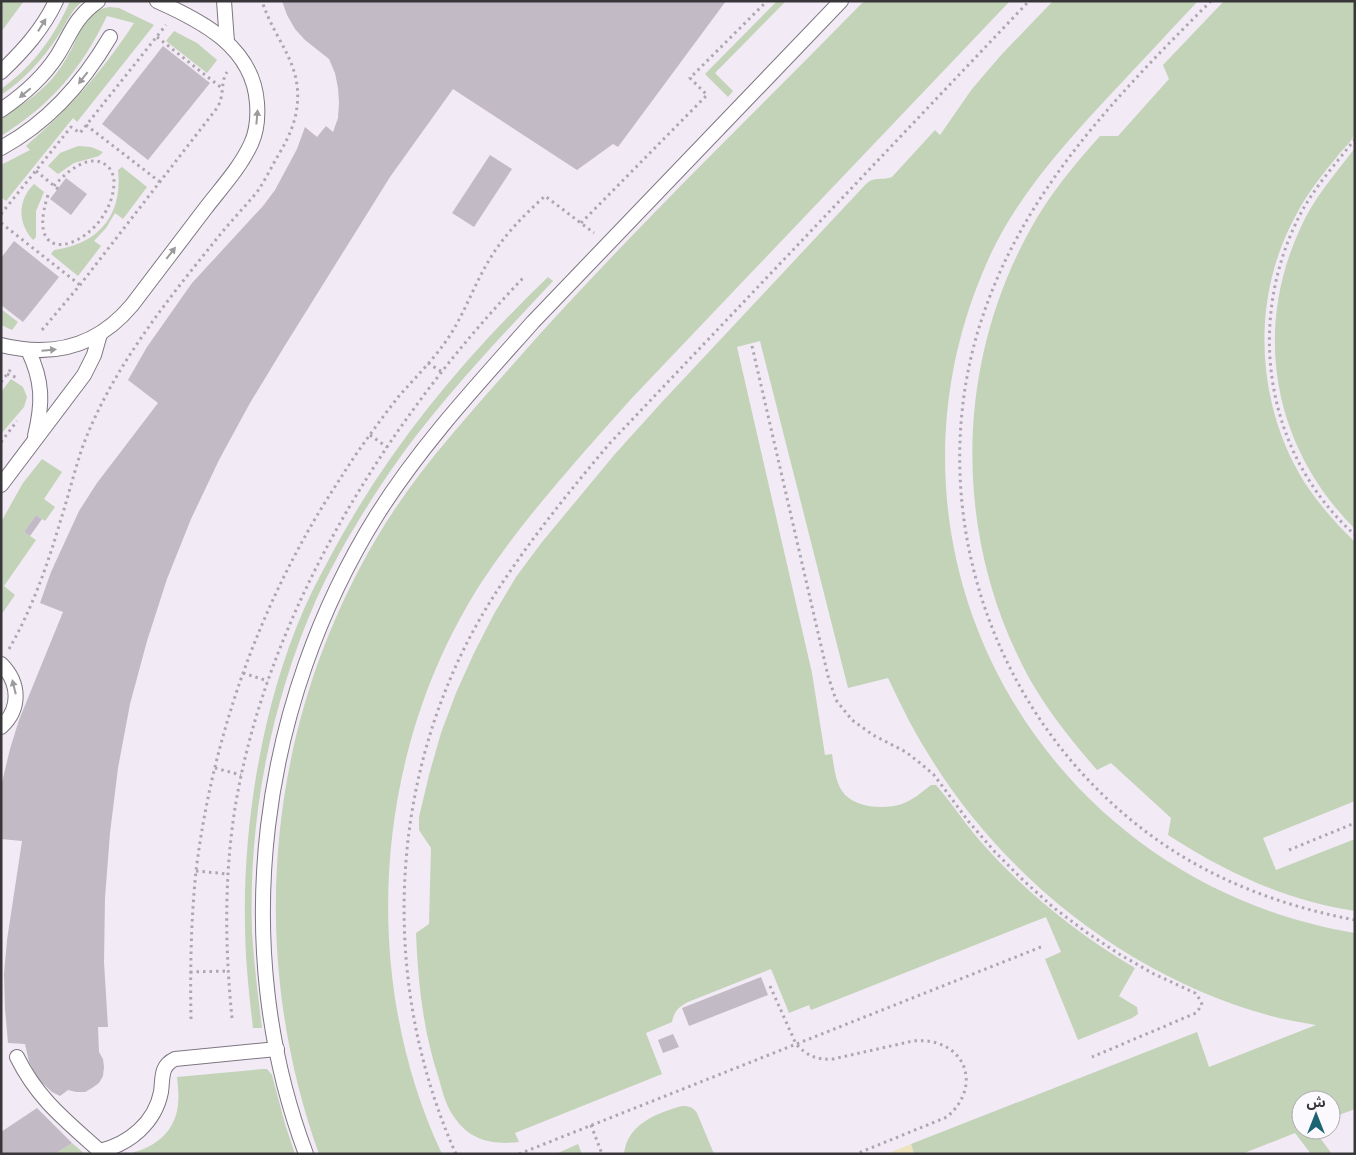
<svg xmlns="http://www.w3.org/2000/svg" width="1356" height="1155" viewBox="0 0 1356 1155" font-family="Commissioner,'Noto Sans Arabic',sans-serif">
  <rect width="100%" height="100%" fill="#f2eaf5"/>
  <g fill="#c2d3b8">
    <polygon points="1,1 24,1 1,32"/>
    <path d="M70 1H83C71 10 66 24 58 36 43 59 24 80 1 95V89C32 67 55 36 70 1Z"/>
    <polygon points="777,1 786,1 715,73 733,91 728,97 705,74"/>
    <path d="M864 1H1010L631 399C580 457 526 515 483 580 374 747 357 973 442 1154H319C246 950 266 726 376 539 414 474 466 418 516 361 626 236 747 121 864 1Z"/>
    <path d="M1053 1H1198C1168 33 1139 64 1110 95 1059 150 1010 204 982 274 862 564 1047 882 1355 933V1109L1331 1118V1100H1301V1130H1314L1332 1154H1311L1295 1133 1242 1154H914L911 1144 1197 1032 1209 1067 1316 1025C1301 1022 1286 1020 1271 1016 1129 977 1003 878 927 752 912 728 900 703 888 678L848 688 760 341 737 347 812 673 825 755 832 754C834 766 835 780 842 791 853 808 884 810 902 804 913 800 922 792 931 785H936C952 803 965 824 981 842 1026 893 1078 934 1135 968L1119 996 1137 1007 1138 1014 1132 1018 1078 1040 1045 959 1061 952 1046 917 811 1010 809 1005 789 1013 771 969 688 1002C679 1007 674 1011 672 1022L646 1033 662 1074 515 1133 519 1142C495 1145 472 1141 457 1121 447 1109 443 1094 439 1079 423 1031 418 983 416 933L429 924 431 848 419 830V817L429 775 441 733 456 693 474 653 494 614 516 577 542 542 615 454 662 402 866 184C874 176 882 181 892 177L935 130 940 135 972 89 1002 54Z"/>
    <path d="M1224 1H1355C1355 35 1355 69 1355 104 1355 111 1356 128 1355 134 1353 140 1340 152 1336 158 1321 176 1306 195 1295 217 1252 296 1255 397 1300 475 1315 500 1334 522 1355 542V801L1263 838 1276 870 1355 839V911C1285 900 1227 873 1168 835L1171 818 1111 763 1097 770C1071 740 1047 710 1028 676 953 537 954 367 1030 230 1049 195 1074 165 1100 136H1118L1169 79 1163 65Z"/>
    <path d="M110 7 119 8 154 25 77 122 73 118 6 201 1 197V165L30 150 26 146C69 109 103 71 134 23L107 16C82 68 51 105 1 136V117C20 107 37 95 51 80 59 71 65 61 71 50 82 30 83 10 110 7Z"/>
    <polygon points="174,31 197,43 217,60 207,73 166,41"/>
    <polygon points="78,146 91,147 103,152 99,156 74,163 58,174 48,166 60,153"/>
    <path d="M1355 148V529C1274 448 1252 333 1300 229 1313 199 1335 174 1355 148Z"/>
    <path d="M122 167 147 187 123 219 115 213 106 228 94 241 101 246 78 276 51 254 54 250C98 244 123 216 118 170Z"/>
    <path d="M34 184 44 192 36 211V237L33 240C18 223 17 201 34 184Z"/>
    <path d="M548 277 553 281C496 342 437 403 389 473 362 513 336 556 316 600 271 703 248 819 252 932 254 964 258 996 262 1028H253C249 993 245 958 245 923 243 821 263 703 304 609 315 584 328 561 341 537 397 438 467 355 548 277Z"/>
    <polygon points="1,309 18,322 12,330 1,325"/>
    <polygon points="11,379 23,387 27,397 24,407 1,434 1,392"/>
    <polygon points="42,459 62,472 44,499 55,507 45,521 36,515 24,532 36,540 4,586 15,595 1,615 1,522 23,483"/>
    <path d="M263 1069H267L272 1075 285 1124 295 1154H127C153 1149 175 1133 178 1105 179 1096 178 1086 177 1077Z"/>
    <path d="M682 1106C689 1106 693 1107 697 1113L714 1154H624C627 1124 657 1113 682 1106Z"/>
    <polygon points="72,1143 85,1154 55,1154"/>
    <polygon points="578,1144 582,1154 556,1154"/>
  </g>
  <polygon fill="#ede4be" points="911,1144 914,1154 887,1154"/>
  <g fill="#c2bac5">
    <polygon points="282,1 726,1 618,147 613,144 577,170 453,89 390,177 284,347 250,403 219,460 191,519 167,579 147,641 130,704 118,768 110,833 105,898 104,962 108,1027 98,1027 99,1052 103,1059 104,1067 103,1076 99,1083 92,1088 85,1092 76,1092 68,1090 60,1096 52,1092 38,1079 29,1062 25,1044 8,1043 5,1009 4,974 7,940 22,841 1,839 1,789 3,778 10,749 19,720 63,612 40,603 51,572 79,511 97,483 158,403 128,380 147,347 192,283 263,206 275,190 297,149 305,127 317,137 326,126 333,132 338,118 339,103 338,88 335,73 329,59 305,40 295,29 287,15"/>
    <polygon points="163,46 210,83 148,160 102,124"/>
    <polygon points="490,155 512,169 474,227 452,213"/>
    <polygon points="66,178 87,194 71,215 50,199"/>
    <polygon points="14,241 59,277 23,322 1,305 1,258"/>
    <polygon points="36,515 42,519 30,536 24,532"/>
    <polygon points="761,977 768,995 689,1026 682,1008"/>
    <polygon points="673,1034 679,1047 663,1053 658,1040"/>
    <polygon points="37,1108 72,1143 55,1154 1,1154 1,1132"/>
  </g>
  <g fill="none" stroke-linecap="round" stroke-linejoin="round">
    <g stroke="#7d7680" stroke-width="16">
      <g id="lane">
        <polyline points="224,1 227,42"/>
        <path d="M1 72C23 51 43 29 56 1"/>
        <path d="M1 110C23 95 42 79 57 56 71 34 74 18 98 1"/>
        <path d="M1 148C49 122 83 83 110 37"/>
        <path d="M1 345C53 358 97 347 132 305 156 273 181 241 205 209 221 188 240 168 251 144 257 131 258 116 257 103 253 47 202 21 157 1"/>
        <path d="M28 350C43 381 43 403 35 436"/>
        <polyline points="1,485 84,375 94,355 100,334"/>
        <path d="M1 664C20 683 21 709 1 727"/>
        <path d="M17 1057C38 1100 68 1122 103 1154"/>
        <path d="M100 1151C129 1144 155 1123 161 1092 163 1078 160 1066 175 1059L277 1049"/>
        <path d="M306 1154C227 944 260 703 377 515 421 445 478 384 533 322L841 1"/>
      </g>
    </g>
    <g stroke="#aea7b0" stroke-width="3" stroke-dasharray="2.5 4" stroke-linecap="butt">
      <path d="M1211 1C1122 90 1031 183 987 304 914 501 992 729 1166 846 1223 884 1287 907 1355 920"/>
      <polyline points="157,37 223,89"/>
      <polyline points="86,125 160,182"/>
      <path d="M1355 139C1334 166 1310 192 1296 223 1246 328 1267 456 1355 535"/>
      <polyline points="36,171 58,189"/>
      <path d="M48 195C20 280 112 242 114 183 114 176 112 170 107 166 90 151 65 173 54 186"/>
      <polyline points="1,214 71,127 80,133 166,25"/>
      <polyline points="1,223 80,285"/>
      <polyline points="581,223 707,95 690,78 767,1"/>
      <path d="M42 330 80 285 217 108C225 95 220 83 227 72"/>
      <polyline points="752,346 828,676 836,700 852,720 873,735 906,752 920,763 934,775 969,822 995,852 1024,881 1054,908 1086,932 1119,954 1154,974 1195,993 1201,1001 1202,1005 1196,1013 1092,1057"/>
      <polyline points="428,363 442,372"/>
      <polyline points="7,374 18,378"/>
      <polyline points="1,382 11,369"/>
      <polyline points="370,435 387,447"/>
      <polyline points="1,442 17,421"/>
      <path d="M9 649C32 609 48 564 61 519 69 494 75 468 84 443 113 368 165 303 215 241 228 224 243 209 257 192 264 182 270 170 276 159 284 146 291 133 295 118 307 66 276 45 262 1"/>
      <polyline points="243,673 268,681"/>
      <polyline points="215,768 241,775"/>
      <polyline points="1289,850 1355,823"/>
      <polyline points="196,871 228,874"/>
      <polyline points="190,972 228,971"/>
      <path d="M770 986 796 1044C807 1056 817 1060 833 1059L913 1041C963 1036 985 1084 947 1117L856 1154"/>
      <path d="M232 1018C225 948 224 878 235 808 267 612 388 419 524 277"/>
      <path d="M191 1019C190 969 191 920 196 871 213 732 263 595 340 479 358 450 378 423 399 396 414 379 431 362 444 344 463 318 472 289 488 262 503 236 523 216 545 196L594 233"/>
      <polyline points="591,1125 602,1154"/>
      <path d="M456 1154C377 978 388 766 490 602 525 546 567 494 610 443L1029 1"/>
      <polyline points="519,1154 1041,947"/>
    </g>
    <use href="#lane" stroke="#fff" stroke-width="14"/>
  </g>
  <defs><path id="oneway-solid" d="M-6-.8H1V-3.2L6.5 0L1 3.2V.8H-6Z" transform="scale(1.25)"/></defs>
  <g fill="#9c9a9c">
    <use href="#oneway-solid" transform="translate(42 25) rotate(-58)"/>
    <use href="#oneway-solid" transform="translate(83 78) rotate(128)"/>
    <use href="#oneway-solid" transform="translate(25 93) rotate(140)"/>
    <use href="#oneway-solid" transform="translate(257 117) rotate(-85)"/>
    <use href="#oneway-solid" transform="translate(171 253) rotate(-52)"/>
    <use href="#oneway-solid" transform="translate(49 350) rotate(-5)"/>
    <use href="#oneway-solid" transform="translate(14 687) rotate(-104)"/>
  </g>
  <rect width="1356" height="1155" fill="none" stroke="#39363a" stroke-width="5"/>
  <g transform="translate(1316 1115)"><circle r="24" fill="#fcf9fe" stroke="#aeabb0"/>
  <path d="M0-4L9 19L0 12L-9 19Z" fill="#1d6473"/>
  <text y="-8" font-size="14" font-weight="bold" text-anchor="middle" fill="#39363a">ش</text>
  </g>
</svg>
